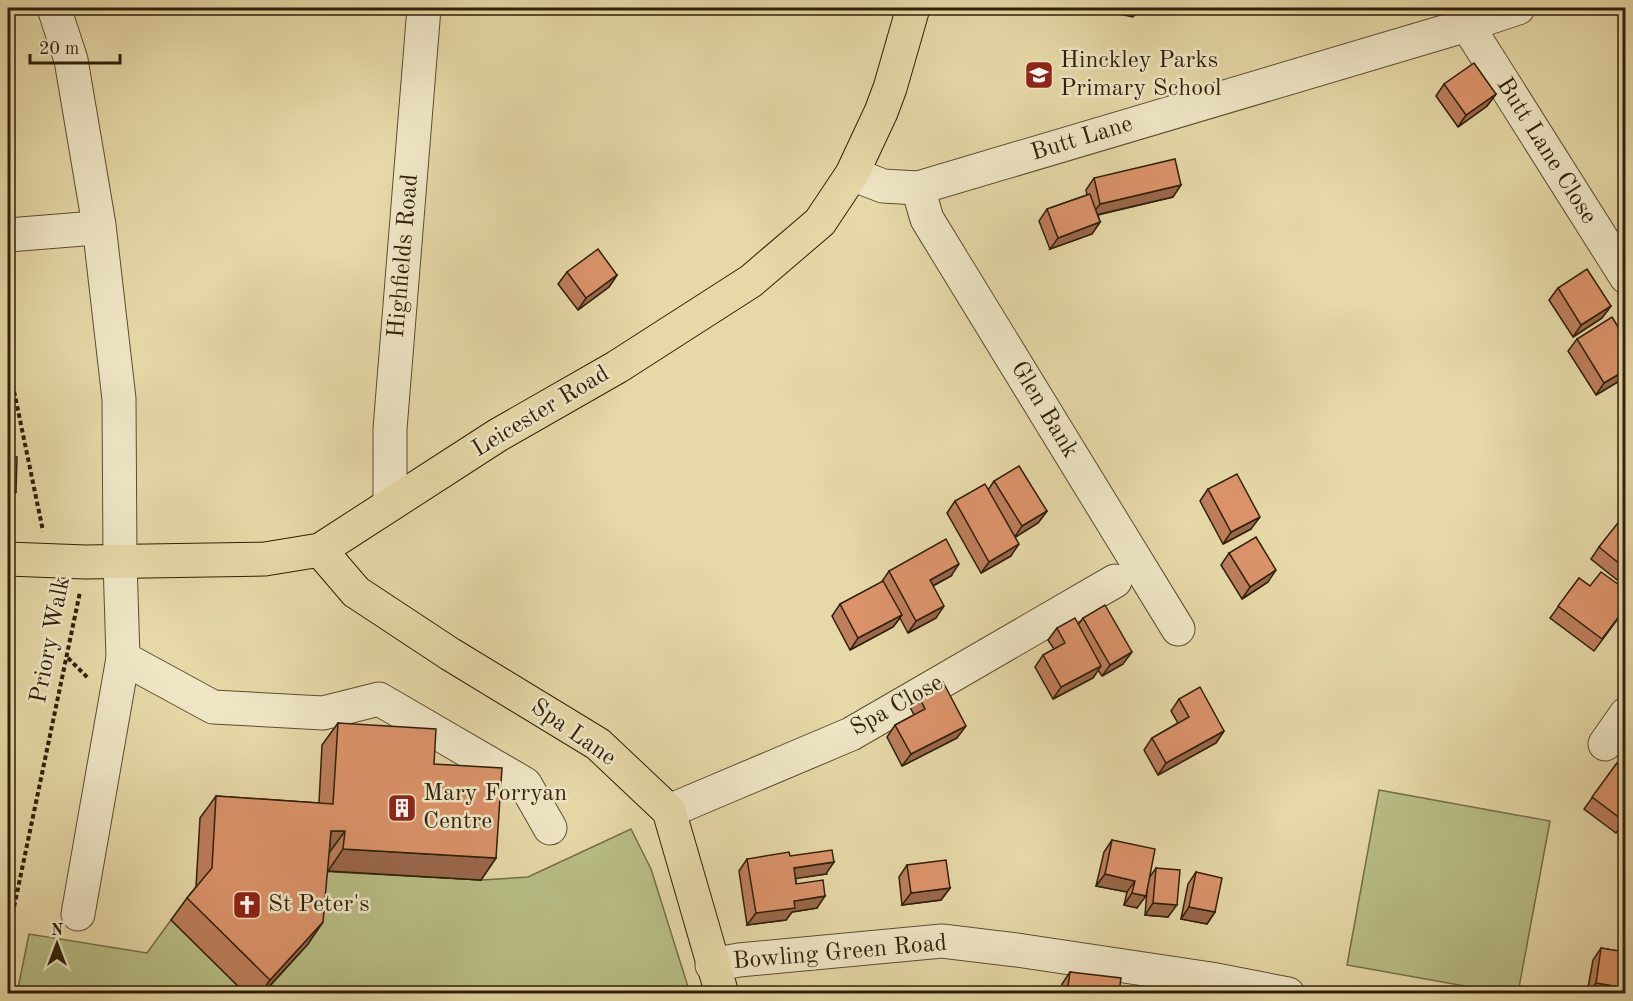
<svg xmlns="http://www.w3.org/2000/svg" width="1633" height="1001" viewBox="0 0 1633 1001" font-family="'Old Standard TT',serif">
  <rect width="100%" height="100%" fill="#e6d8a7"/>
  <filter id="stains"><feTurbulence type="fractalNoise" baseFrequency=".00333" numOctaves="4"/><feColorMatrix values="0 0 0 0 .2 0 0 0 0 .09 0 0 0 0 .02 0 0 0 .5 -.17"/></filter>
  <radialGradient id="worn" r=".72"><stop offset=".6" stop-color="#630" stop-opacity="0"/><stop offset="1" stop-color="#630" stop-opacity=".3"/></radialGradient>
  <g fill="#b8be85" stroke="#736e48" stroke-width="1.5">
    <polygon points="1379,790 1550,821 1518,993 1504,993 1347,965"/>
    <polygon points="631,829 651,869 690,993 263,994 308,944 314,871 481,880 528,877"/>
    <polygon points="171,920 245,993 17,993 29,934 147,953"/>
  </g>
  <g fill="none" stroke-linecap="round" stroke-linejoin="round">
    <g stroke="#5c4d32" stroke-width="35">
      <g id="minor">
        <polyline points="54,8 71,60 99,225 119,399 120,561 123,658 78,914"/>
        <polyline points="1467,25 1626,277"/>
        <polyline points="852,174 883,186 918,188 1467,25 1518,8"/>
        <polyline points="918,188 927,219 1178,629"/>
        <polyline points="8,235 83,229"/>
        <polyline points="390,504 390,429 424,8"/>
        <polyline points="123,658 213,707 323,713 379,699 525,784 550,828"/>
        <polyline points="1605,744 1626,714"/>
        <polyline points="669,811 851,734 1115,581"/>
        <polyline points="712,965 739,960 942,941 1017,950 1211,979 1288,994"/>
      </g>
    </g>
    <g stroke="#2e1f0b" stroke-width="35">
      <g id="major">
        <polyline points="320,550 356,592 450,654 598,744 669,811 722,994"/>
        <polyline points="8,559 85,562 265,559 320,550 498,435 617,367 751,281 820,222 852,174 881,112 890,88 913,8"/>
      </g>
    </g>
    <g stroke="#2e1f0b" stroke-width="4" stroke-dasharray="4.5 3" stroke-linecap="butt">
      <polyline points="8,362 43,531"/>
      <polyline points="68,658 88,678"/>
      <polyline points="8,936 80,592"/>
    </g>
    <use href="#minor" stroke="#efe6c6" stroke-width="33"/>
    <use href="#major" stroke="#e6d8a7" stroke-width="33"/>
  </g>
  <g fill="#bd7e5b" stroke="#2e1f0b" stroke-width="1.5">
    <polygon points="1444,84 1496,94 1487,106 1458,127 1436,96"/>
    <polygon points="1094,178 1173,197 1098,215 1100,222 1092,234 1050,249 1039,221 1047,209 1087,195 1086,190"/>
    <polygon points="567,272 617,275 609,287 578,310 558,284"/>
    <polygon points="1558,288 1611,306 1602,318 1573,337 1549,300"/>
    <polygon points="1577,339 1626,377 1596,395 1568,351"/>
    <polygon points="994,481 1047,511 1038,523 1015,537 1011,556 981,573 947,513 955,501 988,490"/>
    <polygon points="1208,489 1251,529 1223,544 1200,501"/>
    <polygon points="1626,522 1626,587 1591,559 1599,547"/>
    <polygon points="1229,553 1268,582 1242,599 1221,565"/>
    <polygon points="889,571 951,576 933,586 936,618 908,633 900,618 893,627 850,650 832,616 840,604 881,583"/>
    <polygon points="1579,578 1590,586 1626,608 1594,651 1550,618"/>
    <polygon points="1083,618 1123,664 1102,676 1098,670 1093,678 1053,699 1035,667 1043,655 1054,649 1048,640 1057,628 1078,625"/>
    <polygon points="918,695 957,738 902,766 887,737 895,725 914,715 910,707"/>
    <polygon points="1179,699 1224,731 1216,743 1158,775 1144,750 1152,738 1178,723 1171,711"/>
    <polygon points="338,723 434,764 496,858 481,880 328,871 308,944 263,993 245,993 171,920 187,898 196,887 200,818 216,796 319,803 322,745"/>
    <polygon points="1626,758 1626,820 1616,833 1584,809 1617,763 1620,765"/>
    <polygon points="1112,840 1149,878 1156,868 1168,917 1145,915 1147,890 1137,908 1124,905 1127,892 1096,886 1104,852"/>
    <polygon points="790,856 826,874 796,878 796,884 817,908 792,912 786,920 747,925 739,871 747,859"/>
    <polygon points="907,865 950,888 941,900 902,905 899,877"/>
    <polygon points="1196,872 1215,912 1207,924 1181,919 1188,884"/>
    <polygon points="1626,945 1626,989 1619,988 1615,993 1587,993 1593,960 1601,948 1624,952"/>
    <polygon points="1070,972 1119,993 1060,993 1062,984"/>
  </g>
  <g fill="#9a674a" stroke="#2e1f0b" stroke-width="1.5">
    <polygon points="1090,8 1140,8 1133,17"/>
    <polygon points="1496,94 1487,106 1458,127 1466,115"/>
    <polygon points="1181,185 1173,197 1091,216 1100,204"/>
    <polygon points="1100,222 1092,234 1050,249 1058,238"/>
    <polygon points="617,275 609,287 578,310 586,298"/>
    <polygon points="1611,306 1602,318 1573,337 1581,325"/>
    <polygon points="1626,370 1626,377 1596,395 1604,383"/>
    <polygon points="8,491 16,492 8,504"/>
    <polygon points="1047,511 1038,523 1014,538 1022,526"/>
    <polygon points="1260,517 1251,529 1223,544 1231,532"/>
    <polygon points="1019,544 1011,556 981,573 989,562"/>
    <polygon points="959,564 951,576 921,592 930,580"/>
    <polygon points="1276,570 1268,582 1242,599 1250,587"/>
    <polygon points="944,606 936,618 908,633 916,621"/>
    <polygon points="902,615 893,627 850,650 858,638"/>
    <polygon points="1132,652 1123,664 1102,676 1110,665"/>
    <polygon points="1101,666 1093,678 1053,699 1061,687"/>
    <polygon points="966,726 957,738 902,766 911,754"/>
    <polygon points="1224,731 1216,743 1158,775 1166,763"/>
    <polygon points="331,831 345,831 329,853"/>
    <polygon points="343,849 496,858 481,880 328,871"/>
    <polygon points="834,862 826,874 786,880 794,868"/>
    <polygon points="1105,874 1135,881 1127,892 1096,886"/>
    <polygon points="950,888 941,900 902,905 911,893"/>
    <polygon points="1132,893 1146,896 1137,908 1124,905"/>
    <polygon points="825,896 817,908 792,912 786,920 747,925 756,913 794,901"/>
    <polygon points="1153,903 1177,905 1168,917 1145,915"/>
    <polygon points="1189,907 1215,912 1207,924 1181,919"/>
    <polygon points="323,922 308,944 263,993 261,993 270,980"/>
    <polygon points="1626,977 1626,989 1619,988 1615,993 1588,993 1596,983 1618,987"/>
  </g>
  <g fill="#dc936a" stroke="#2e1f0b" stroke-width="1.5">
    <polygon points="1474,63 1496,94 1466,115 1444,84"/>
    <polygon points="1175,159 1181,185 1100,204 1094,178"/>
    <polygon points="1090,194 1100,222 1058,238 1047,209"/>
    <polygon points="598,249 617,275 586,298 567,272"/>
    <polygon points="1587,269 1611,306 1581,325 1558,288"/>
    <polygon points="1612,317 1626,340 1626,370 1604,383 1577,339"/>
    <polygon points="8,457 17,457 16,492 8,491"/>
    <polygon points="1019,466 1047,511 1022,526 994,481"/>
    <polygon points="1237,474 1260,517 1231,532 1208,489"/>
    <polygon points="985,484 1019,544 989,562 955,501"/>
    <polygon points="1621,519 1626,522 1626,569 1599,547"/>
    <polygon points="1256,537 1276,570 1250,587 1229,553"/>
    <polygon points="946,539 959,564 930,580 944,606 916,621 889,571"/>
    <polygon points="1601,572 1626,590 1626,607 1602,639 1558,606 1579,578 1590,586"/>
    <polygon points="883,581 902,615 858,638 840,604"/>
    <polygon points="1105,605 1132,652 1110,665 1083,618"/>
    <polygon points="1075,618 1101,666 1061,687 1043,655 1065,643 1057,628"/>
    <polygon points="943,682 966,726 911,754 895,725 925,709 918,695"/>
    <polygon points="1200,687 1224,731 1166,763 1152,738 1189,717 1179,699"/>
    <polygon points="338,723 436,729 434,764 502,768 496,858 343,849 345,831 331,831 323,922 270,980 187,898 212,868 216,796 333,804"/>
    <polygon points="1617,763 1626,769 1626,820 1624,821 1592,797"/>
    <polygon points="1112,840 1155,849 1146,896 1132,893 1135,881 1105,874"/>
    <polygon points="832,850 834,862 794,868 796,884 823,880 825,896 794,901 795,908 756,913 747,859 789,852 790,856"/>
    <polygon points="946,860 950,888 911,893 907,865"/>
    <polygon points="1156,868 1180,870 1177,905 1153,903"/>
    <polygon points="1196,872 1222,878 1215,912 1189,907"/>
    <polygon points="1601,948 1625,952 1620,987 1596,983"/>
    <polygon points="1070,972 1121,978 1119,993 1067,993"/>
  </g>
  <defs>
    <g id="school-square" transform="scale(1.5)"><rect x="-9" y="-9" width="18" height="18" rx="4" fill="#8f2418" stroke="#efe6c6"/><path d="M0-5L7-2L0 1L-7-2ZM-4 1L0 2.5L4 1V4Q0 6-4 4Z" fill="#fff"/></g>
    <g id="building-square" transform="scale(1.5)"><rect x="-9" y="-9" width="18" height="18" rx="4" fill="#8f2418" stroke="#efe6c6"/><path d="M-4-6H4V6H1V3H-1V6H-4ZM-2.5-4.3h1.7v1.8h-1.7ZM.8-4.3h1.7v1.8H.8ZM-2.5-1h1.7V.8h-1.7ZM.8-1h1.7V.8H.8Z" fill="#fff"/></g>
    <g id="church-square" transform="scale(1.5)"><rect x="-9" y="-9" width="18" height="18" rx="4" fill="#8f2418" stroke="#efe6c6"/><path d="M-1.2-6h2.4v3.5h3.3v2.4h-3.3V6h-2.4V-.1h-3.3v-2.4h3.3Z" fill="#fff"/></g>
  </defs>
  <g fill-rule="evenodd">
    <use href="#school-square" x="1039" y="75"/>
    <use href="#building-square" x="402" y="808"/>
    <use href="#church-square" x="247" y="905"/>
  </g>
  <g text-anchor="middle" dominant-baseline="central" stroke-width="5" stroke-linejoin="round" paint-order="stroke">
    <g font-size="24" fill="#2e1f0b" stroke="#efe6c6" text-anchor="start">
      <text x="1060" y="61">Hinckley Parks<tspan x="1060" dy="28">Primary School</tspan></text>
      <text x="423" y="794">Mary Forryan<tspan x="423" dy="28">Centre</tspan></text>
      <text x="268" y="905">St Peter's</text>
    </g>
    <g font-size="24" fill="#2e1f0b" stroke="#efe6c6">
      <text transform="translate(1082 139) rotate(-17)">Butt Lane</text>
      <text transform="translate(1546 151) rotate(58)">Butt Lane Close</text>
      <text transform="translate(404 256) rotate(-85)">Highfields Road</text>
      <text transform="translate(1044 410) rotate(59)">Glen Bank</text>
      <text transform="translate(541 412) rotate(-31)">Leicester Road</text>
      <text transform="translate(51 640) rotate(-79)">Priory Walk</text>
      <text transform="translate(897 706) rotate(-29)">Spa Close</text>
      <text transform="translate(573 733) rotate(35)">Spa Lane</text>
      <text transform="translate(840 953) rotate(-5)">Bowling Green Road</text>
    </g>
  </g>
  <rect width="1633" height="1001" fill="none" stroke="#e6d8a7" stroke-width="30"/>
  <rect x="9" y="9" width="1615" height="983" fill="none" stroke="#2e1f0b" stroke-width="3"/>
  <rect x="15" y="15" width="1603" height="971" fill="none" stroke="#2e1f0b" stroke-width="1.5"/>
  <g transform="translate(57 944)" stroke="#efe6c6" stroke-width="4.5" paint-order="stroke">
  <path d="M0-4.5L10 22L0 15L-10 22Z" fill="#2e1f0b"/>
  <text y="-9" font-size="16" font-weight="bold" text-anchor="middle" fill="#2e1f0b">N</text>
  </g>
  <path d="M30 54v9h90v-9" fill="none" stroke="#2e1f0b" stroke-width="3"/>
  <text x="39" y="54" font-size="18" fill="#2e1f0b" stroke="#efe6c6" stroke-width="4.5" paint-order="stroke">20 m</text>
  <rect width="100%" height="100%" filter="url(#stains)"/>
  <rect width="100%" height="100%" fill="url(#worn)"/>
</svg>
